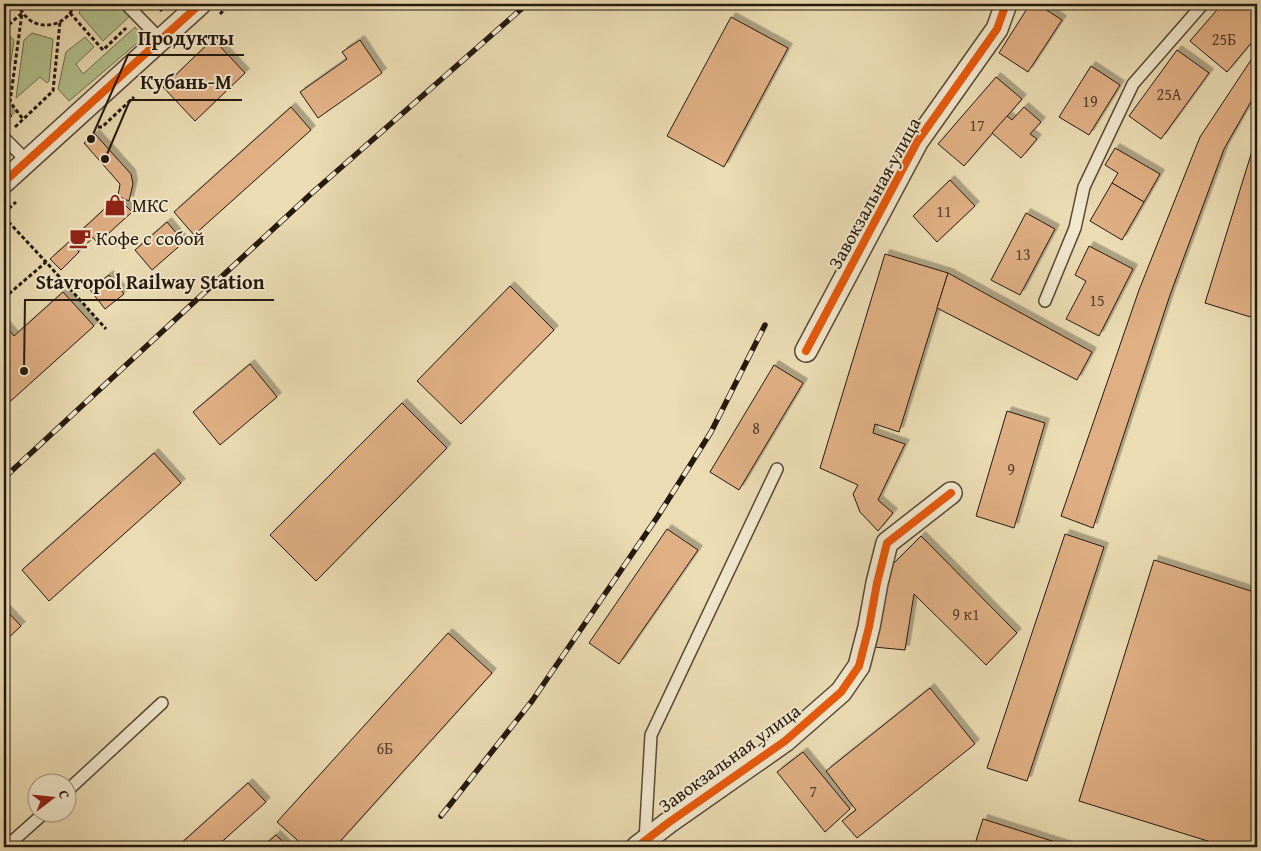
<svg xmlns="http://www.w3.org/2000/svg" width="1261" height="851" viewBox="0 0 1261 851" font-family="'Gentium Book Plus',serif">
  <defs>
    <filter id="shadow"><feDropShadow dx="4.5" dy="-4.5" stdDeviation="0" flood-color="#0004"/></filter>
  </defs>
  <rect width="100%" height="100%" fill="#ebdcb3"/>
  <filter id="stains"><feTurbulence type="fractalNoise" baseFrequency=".004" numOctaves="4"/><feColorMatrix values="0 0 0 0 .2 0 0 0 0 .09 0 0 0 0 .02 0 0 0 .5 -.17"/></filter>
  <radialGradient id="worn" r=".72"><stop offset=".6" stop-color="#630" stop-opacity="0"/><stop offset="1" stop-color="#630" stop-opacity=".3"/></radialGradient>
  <g fill="#b3c18f" stroke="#6c6d4e">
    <polygon points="83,4 119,4 130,16 103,41 79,13"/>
    <polygon points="135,27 143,38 69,101 58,89 66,52 85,37 94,47 76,64 83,74"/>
    <polygon points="32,33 53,39 49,81 47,83 40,77 16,98 24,40"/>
    <polygon points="9,35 14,40 6,95 4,97 4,40"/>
  </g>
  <g fill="#e0af84" stroke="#24190e" filter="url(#shadow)">
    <polygon points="1030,4 1037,4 1062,20 1028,72 999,53"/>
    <polygon points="1222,4 1257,4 1257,36 1227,72 1190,41"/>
    <polygon points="731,17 788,48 724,167 667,136"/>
    <polygon points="213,39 245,73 195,121 163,87"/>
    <polygon points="360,40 382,73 318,118 300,92 347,59 342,52"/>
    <polygon points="1177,50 1209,73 1161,139 1129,116"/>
    <polygon points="1257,51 1257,91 1224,149 1170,295 1093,528 1061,516 1139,290 1200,137"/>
    <polygon points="1091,66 1120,85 1089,135 1059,117"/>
    <polygon points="996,77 1022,99 964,166 938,144"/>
    <polygon points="4,107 12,116 4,123"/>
    <polygon points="291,107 311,130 194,235 174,212"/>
    <polygon points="1024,107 1041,122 1030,134 1037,139 1021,158 992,133 1007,116 1012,120"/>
    <polygon points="95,134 131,174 133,184 129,201 118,196 120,184 84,143"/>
    <polygon points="1257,135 1257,319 1205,303"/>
    <polygon points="1115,148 1160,174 1144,202 1112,183 1118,173 1105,165"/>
    <polygon points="950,180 975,206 937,242 913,216"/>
    <polygon points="1112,183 1144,202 1122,240 1090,221"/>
    <polygon points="117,197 132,212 98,243 84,228"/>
    <polygon points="1026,213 1055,229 1020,295 991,280"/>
    <polygon points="167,222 184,242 152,270 135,250"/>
    <polygon points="83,228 93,238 79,251 70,241"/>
    <polygon points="69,242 79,252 61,270 50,259"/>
    <polygon points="1089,246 1133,269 1099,336 1066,319 1086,281 1075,275"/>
    <polygon points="885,254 948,273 899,432 875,424 873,433 905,444 878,500 893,513 878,531 860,512 853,494 858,485 820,468"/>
    <polygon points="948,273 1092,352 1077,380 937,308"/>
    <polygon points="109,275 124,294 105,309 90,290"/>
    <polygon points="510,286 554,330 461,424 417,381"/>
    <polygon points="63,292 94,326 4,407 4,324 14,336"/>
    <polygon points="250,364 277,397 220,445 193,412"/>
    <polygon points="774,365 803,383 739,490 710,472"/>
    <polygon points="402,403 447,448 316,581 270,535"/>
    <polygon points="1007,411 1045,423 1014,528 976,516"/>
    <polygon points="154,453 181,483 49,601 22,570"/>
    <polygon points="667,529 698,550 619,664 589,643"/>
    <polygon points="1065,534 1104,547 1027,781 987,768"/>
    <polygon points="921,536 1017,633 986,665 914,594 905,650 874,647 889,568"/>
    <polygon points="1154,560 1257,593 1257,847 1227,847 1079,801"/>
    <polygon points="4,608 21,626 4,642"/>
    <polygon points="448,633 492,673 335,847 305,847 277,822"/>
    <polygon points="930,688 975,744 857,838 842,821 856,810 826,771"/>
    <polygon points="803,752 850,809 825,832 777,772"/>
    <polygon points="248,783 266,802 216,847 177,847"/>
    <polygon points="983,819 1071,847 974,847"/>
    <polygon points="276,835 288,847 262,847"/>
  </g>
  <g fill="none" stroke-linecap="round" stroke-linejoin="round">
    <g stroke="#564a37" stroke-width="14">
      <g id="service">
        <polyline points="126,4 161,40"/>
        <polyline points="4,138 27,161"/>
        <polyline points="1045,301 1075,228 1084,187 1133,84 1203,4"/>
        <polyline points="68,790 162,703"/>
        <polyline points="645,841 651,735 777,469"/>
        <polyline points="6,847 43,814"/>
      </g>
    </g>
    <g stroke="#564a37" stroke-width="24">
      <g id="minor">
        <polyline points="4,182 200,4"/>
        <polyline points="806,351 917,142 997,29 1006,4"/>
        <polyline points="637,847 668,823 785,741 841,692 859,666 869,627 877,583 887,543 951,493"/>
      </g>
    </g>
    <g stroke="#24190e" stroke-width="3" stroke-dasharray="4 2.5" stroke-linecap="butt">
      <path d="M17 4C21 10 25 18 33 22 48 30 70 22 74 4"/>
      <polyline points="156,4 162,11"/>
      <polyline points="70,13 103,50 126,28"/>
      <polyline points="220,14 230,4"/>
      <polyline points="4,29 22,13 10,102 23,119"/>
      <polyline points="15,127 53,91 60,22"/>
      <polyline points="98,127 102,127 134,97"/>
      <polyline points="4,213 16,202"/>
      <polyline points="4,217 46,262"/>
      <polyline points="4,298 46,262 106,329"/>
    </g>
    <use href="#service" stroke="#f2e8ce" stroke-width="11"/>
    <use href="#minor" stroke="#f2e8ce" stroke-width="21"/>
    <g stroke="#24190e" stroke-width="5.5">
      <g id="rail">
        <polyline points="4,478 312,193 527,4"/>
        <polyline points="441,816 532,701 658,516 711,432 765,325"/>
      </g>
    </g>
    <use href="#rail" stroke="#f2e8ce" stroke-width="4" stroke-dasharray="11" stroke-linecap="butt"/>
    <g stroke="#f2e8ce" stroke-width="11">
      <g id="cycleway">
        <polyline points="4,182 200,4"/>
        <polyline points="806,351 917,142 997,29 1006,4"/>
        <polyline points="637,847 668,823 785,741 841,692 859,666 869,627 877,583 887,543 951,493"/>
      </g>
    </g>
    <use href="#cycleway" stroke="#e8590c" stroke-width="8"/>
  </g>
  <defs>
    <g id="shop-bare" transform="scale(1.725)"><path d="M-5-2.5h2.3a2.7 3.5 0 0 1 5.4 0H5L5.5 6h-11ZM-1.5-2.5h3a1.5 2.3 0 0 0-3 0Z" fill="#8f2418" stroke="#f2e8ce" stroke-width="2.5" paint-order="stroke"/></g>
    <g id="cafe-bare" transform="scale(1.725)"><path d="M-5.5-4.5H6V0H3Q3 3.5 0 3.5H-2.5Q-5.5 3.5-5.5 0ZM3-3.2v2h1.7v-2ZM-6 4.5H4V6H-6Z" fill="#8f2418" stroke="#f2e8ce" stroke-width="2.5" paint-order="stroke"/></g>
  </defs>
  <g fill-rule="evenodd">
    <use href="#shop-bare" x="115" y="205"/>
    <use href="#cafe-bare" x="80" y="238"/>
  </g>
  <g text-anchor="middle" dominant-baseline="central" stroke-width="4" stroke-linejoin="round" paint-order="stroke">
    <g font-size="16" fill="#533e2c">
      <text x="1224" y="39">25Б</text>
      <text x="1169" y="94">25А</text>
      <text x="1090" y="101">19</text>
      <text x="977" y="125">17</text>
      <text x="944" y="211">11</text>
      <text x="1023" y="254">13</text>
      <text x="1097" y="300">15</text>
      <text x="756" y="428">8</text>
      <text x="1011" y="469">9</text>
      <text x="966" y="614">9 к1</text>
      <text x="385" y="748">6Б</text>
      <text x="813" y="791">7</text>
    </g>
    <g font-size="19" fill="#24190e" stroke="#f2e8ce">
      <text transform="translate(874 193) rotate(-61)">Завокзальная улица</text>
      <text transform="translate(729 758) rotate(-36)">Завокзальная улица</text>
    </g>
    <g font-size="19" fill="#24190e" stroke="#f2e8ce" text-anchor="start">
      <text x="132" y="205">МКС</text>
      <text x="96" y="238">Кофе с собой</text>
    </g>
  </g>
  <path fill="none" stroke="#24190e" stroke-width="2" d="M91 139L128 55H244M105 159L130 100H242M24 371L25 300H274"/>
  <g fill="#24190e" stroke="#f2e8ce" stroke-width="2">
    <circle cx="91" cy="139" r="5"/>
    <circle cx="105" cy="159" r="5"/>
    <circle cx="24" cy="371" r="5"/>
  </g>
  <g font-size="20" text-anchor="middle" font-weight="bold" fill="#24190e" stroke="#f2e8ce" stroke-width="4" stroke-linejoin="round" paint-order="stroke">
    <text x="186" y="45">Продукты</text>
    <text x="186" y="89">Кубань-М</text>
    <text x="150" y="289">Stavropol Railway Station</text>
  </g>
  <rect width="1261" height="851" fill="none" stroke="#ebdcb3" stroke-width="20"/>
  <rect x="5" y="5" width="1251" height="841" fill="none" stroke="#24190e" stroke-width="2.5"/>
  <rect x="10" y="10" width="1241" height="831" fill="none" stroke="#24190e"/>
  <g transform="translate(52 798) rotate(74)"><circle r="24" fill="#f2e8ce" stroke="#a09581"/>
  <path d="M0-4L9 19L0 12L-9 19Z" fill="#8f2418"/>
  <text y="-8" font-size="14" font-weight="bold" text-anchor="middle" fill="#24190e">С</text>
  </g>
  <rect width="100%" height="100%" filter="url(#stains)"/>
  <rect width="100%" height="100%" fill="url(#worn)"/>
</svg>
